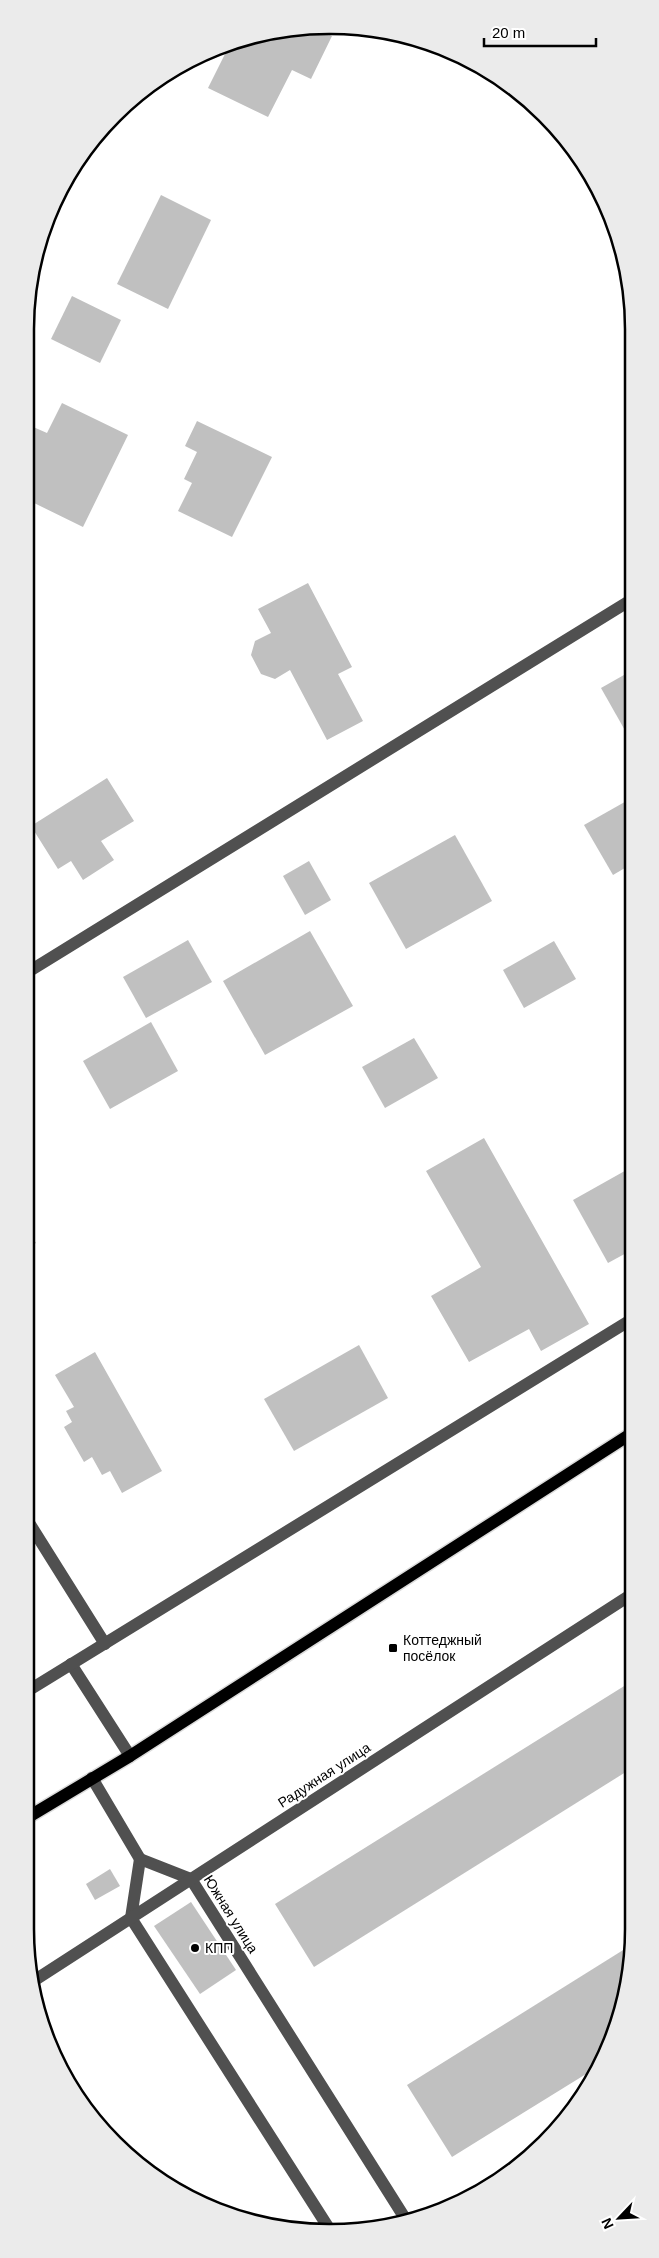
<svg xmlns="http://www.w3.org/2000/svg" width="659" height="2258" viewBox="0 0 659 2258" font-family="Helvetica,sans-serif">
  <rect width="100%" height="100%" fill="#fff"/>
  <g fill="#c0c0c0">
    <polygon points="270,31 322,31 332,36 311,79 292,70 268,117 208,88 228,48"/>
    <polygon points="161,195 211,220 168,309 117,284"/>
    <polygon points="72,296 121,320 100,363 51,339"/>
    <polygon points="62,403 128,435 83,527 30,501 30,468 35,457 30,455 30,427 31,426 47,433"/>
    <polygon points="197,421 272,457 232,537 178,511 192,483 184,479 197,452 185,446"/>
    <polygon points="308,583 352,667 338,674 363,721 327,740 290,670 275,679 261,674 251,655 255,641 271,633 258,609"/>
    <polygon points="631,671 631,741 601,688"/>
    <polygon points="107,778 134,821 101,841 114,860 83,880 71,861 58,869 31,826"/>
    <polygon points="630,799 630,865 613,875 584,825"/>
    <polygon points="455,835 492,901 406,949 369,883"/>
    <polygon points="309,861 331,900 305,915 283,876"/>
    <polygon points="310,931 353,1006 265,1055 223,981"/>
    <polygon points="188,940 212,982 146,1018 123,977"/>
    <polygon points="554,941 576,979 524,1008 503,970"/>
    <polygon points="151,1022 178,1071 110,1109 83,1061"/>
    <polygon points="414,1038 438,1078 385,1108 362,1067"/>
    <polygon points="484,1138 589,1324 541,1351 529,1329 469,1362 431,1296 481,1267 426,1171"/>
    <polygon points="630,1168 630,1251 608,1263 573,1200"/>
    <polygon points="27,1229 36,1243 27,1248"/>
    <polygon points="359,1345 388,1398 294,1451 264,1399"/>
    <polygon points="95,1352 162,1471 122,1493 110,1471 102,1475 92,1457 84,1462 64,1427 72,1422 66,1411 74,1407 55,1375"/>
    <polygon points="629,1683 629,1770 314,1967 275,1904"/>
    <polygon points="110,1869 120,1886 95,1900 86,1884"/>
    <polygon points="191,1902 236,1970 200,1994 154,1926"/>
    <polygon points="628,1947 628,1988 599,2066 452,2157 407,2085"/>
  </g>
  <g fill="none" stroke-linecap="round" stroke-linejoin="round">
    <g stroke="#dbdbdb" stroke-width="15">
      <polyline id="major" points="25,1819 130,1756 629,1435"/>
    </g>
    <g stroke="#505050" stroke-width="12">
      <polyline points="28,972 631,600"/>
      <polyline points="26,1518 105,1644"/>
      <polyline points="71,1664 130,1756"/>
      <polyline points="26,1692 629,1321"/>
      <polyline points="92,1778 140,1859"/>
      <polyline points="140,1859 191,1879 408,2223"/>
      <polyline points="140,1859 131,1918 330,2230"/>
      <polyline points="35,1980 629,1596"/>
    </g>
    <use href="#major" stroke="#000" stroke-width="12"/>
  </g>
  <g fill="#000" stroke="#fff" stroke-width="2">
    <rect x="388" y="1643" width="10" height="10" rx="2.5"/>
    <circle cx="195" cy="1948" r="5"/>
  </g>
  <g text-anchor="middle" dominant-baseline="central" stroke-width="4" stroke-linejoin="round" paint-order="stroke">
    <g font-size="14" fill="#000" stroke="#fff" text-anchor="start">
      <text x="403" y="1640">Коттеджный<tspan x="403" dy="16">посёлок</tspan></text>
      <text x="205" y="1948">КПП</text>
    </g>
    <g font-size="14" fill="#000" stroke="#fff">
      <text transform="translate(324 1775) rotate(-33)">Радужная улица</text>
      <text transform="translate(231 1914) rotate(58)">Южная улица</text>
    </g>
  </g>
  <path d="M0 0H659V2258H0ZM329 34H330A295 295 0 0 1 625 329V1929A295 295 0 0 1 330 2224H329A295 295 0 0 1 34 1929V329A295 295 0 0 1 329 34Z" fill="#ebebeb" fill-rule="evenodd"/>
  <path fill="none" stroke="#000" stroke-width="2.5" d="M329 34H330A295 295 0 0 1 625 329V1929A295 295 0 0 1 330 2224H329A295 295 0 0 1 34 1929V329A295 295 0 0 1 329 34Z"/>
  <g transform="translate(619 2218) rotate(245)" stroke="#ffffff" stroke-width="4" paint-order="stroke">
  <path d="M0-4L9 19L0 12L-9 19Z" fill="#000000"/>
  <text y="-8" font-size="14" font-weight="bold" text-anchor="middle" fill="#000000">N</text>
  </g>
  <path d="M484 38v8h112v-8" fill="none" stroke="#000000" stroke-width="2.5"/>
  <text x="492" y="38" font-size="15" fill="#000000" stroke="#ffffff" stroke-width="4" paint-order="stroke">20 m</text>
</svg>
